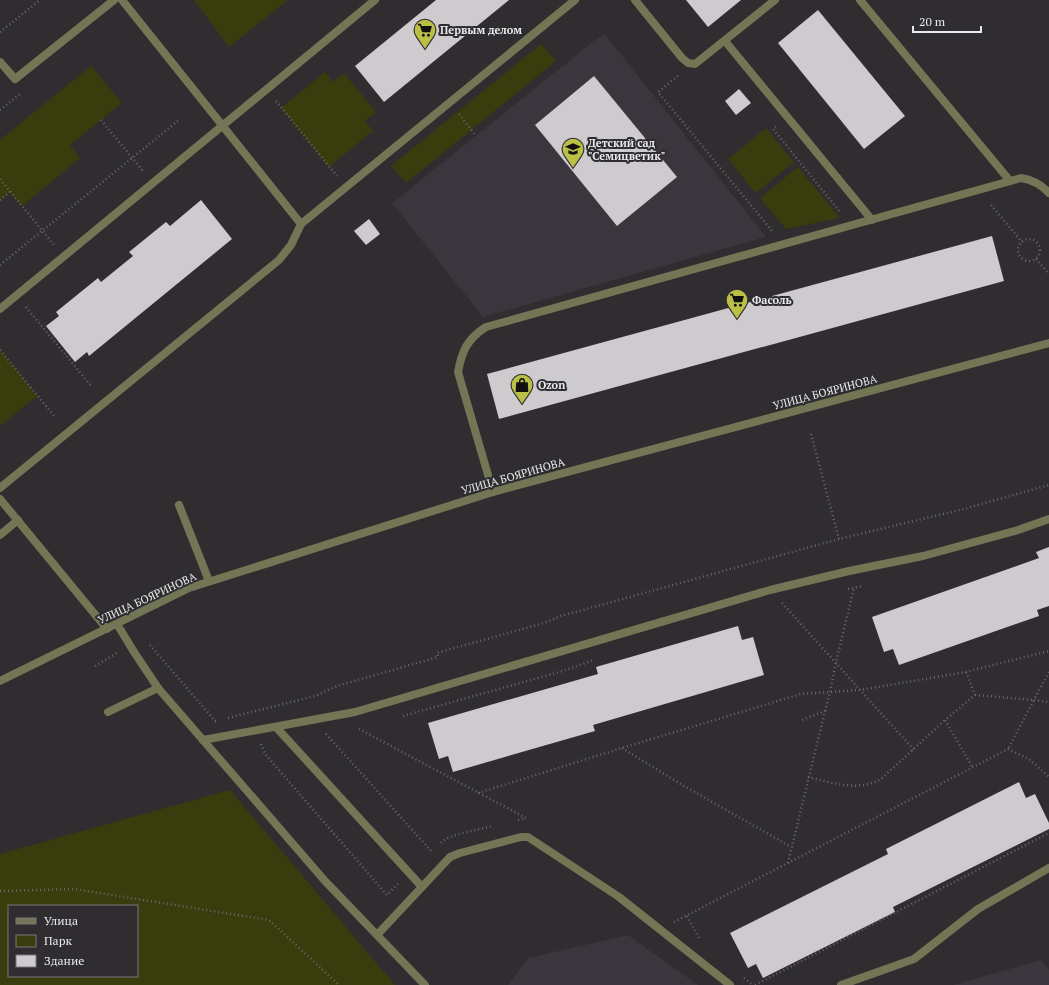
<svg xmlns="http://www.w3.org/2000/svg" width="1049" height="985" viewBox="0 0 1049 985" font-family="'PT Serif',serif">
  <rect width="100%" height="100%" fill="#2f2d30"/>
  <g fill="#3b353d">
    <polygon points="604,33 766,237 483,317 392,203"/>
    <polygon points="628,935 698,985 508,985 528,958"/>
    <polygon points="1041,960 1049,970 1049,985 953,985"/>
  </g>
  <g fill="#393c0d" fill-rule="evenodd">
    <polygon points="194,0 288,0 229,47"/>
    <polygon points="541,44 556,61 406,183 391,166"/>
    <polygon points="91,66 122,103 70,145 80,158 22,206 10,192 0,200 0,140"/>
    <polygon points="325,72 333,82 344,73 376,112 365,121 373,131 329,167 281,108"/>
    <polygon points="766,128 794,162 756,193 728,159"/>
    <polygon points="798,167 840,218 786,229 760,198"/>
    <polygon points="0,350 37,396 0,426"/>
    <path d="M230 790 395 985H0V854ZM9 906H137V976H9Z"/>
  </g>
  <g fill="#cecbcf">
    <polygon points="436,0 509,0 384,102 355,66"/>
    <polygon points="686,0 741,0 708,27"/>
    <polygon points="818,10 905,116 864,149 778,43"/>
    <polygon points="594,76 677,177 617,226 535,125"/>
    <polygon points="739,89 751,103 736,115 725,101"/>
    <polygon points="201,200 232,239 89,356 87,352 75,362 46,326 59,316 56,312 98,278 101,282 133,256 129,252 166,222 170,226"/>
    <polygon points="369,219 380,234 366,245 354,231"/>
    <polygon points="992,236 1004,281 499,419 487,374"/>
    <polygon points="1049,547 1049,606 1037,610 1039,616 899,665 893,649 884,652 872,617 1039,558 1036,552"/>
    <polygon points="738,626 742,640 753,637 764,675 593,725 595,731 453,772 448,756 439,759 428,723 598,674 596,667"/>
    <polygon points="1019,782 1026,798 1035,794 1049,823 1049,829 893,907 895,912 763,978 756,964 748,968 730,933 888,854 886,849"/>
  </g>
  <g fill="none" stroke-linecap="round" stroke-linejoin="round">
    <g stroke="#69676a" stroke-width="2.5" stroke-dasharray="1 3" stroke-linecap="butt">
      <polyline points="0,32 40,0"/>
      <polyline points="678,76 658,92 773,232"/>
      <polyline points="276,101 337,176"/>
      <polyline points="0,110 20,94"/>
      <polyline points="459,114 476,136"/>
      <polyline points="101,120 143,171"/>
      <polyline points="776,127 773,129 840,212"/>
      <polyline points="0,179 54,245"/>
      <polyline points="0,200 10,192"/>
      <polyline points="991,205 1022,242"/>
      <circle cx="1029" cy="250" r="11"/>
      <polyline points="1036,259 1049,274"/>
      <polyline points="0,265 179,120"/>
      <polyline points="26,307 92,387"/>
      <polyline points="0,350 55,417"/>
      <polyline points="811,434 839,539"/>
      <polyline points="848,589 863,586"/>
      <polyline points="782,603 914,750"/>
      <polyline points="150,645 215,721 216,721"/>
      <polyline points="95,666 117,653"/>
      <polyline points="966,672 975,695 945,720 973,768"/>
      <polyline points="1049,672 1034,700 1049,702"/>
      <polyline points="975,695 1034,700 1008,749"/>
      <polyline points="825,711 830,692 836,662 854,588"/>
      <polyline points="403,716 563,671 594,660"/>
      <polyline points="228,718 315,696 337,686 438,657 437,653 544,623 561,616 839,539 964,509 1049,485"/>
      <polyline points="359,729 526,818"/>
      <polyline points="326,734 433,853"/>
      <polyline points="261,744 265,754 387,895 398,884"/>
      <polyline points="622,748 679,783 791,847"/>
      <path d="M808 777C833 783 858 792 881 779L945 720"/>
      <polyline points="478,793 622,748 801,694 860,690 966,672 1049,651"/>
      <polyline points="518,820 525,818"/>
      <path d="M441 843C448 834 479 830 492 826"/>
      <polyline points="788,863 825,711 802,720"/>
      <polyline points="0,891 74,889 269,920 339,985"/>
      <polyline points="687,916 700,940"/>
      <polyline points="674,922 1008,749 1029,759 1049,777"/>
      <polyline points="744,978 753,985"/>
      <polyline points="755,985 1049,833"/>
    </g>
    <g stroke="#737654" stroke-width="8">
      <polyline points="122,0 301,224"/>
      <polyline points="635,0 682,58 688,63 695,64 775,0"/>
      <polyline points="860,0 1010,181"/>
      <polyline points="725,41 872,220"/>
      <polyline points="0,62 15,79 114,0"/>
      <polyline points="0,309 375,0"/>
      <polyline points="0,488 279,260 291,245 301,224 575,0"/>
      <path d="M493 492 458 372C462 351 467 339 486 327L1021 178C1033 180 1041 184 1049 193"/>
      <polyline points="179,505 209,581"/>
      <polyline points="158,688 325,881 425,985"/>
      <polyline points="108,712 158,688 134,652 117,624"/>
      <polyline points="276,727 422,887"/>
      <polyline points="203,740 355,712 770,590 849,571 923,556 1018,530 1049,519"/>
      <polyline points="377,935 450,857 460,853 521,837 528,837 619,897 730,985"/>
      <polyline points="841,985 914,959 978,909 1049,868"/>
    </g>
    <g stroke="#737654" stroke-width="8">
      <polyline points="0,499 107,629"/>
      <polyline points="0,535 18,520"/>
      <polyline points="0,681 189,588 493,492 1049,343"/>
    </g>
  </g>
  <defs>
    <g id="supermarket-pin" transform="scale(1.15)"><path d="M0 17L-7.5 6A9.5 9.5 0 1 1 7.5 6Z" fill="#bac046" stroke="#2f2d30"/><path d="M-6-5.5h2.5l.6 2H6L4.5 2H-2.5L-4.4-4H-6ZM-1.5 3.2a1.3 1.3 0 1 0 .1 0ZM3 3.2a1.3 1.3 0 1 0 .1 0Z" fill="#111"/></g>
    <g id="school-pin" transform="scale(1.15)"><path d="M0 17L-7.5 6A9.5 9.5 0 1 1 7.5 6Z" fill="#bac046" stroke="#2f2d30"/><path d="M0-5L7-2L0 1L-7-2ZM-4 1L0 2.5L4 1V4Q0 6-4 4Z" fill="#111"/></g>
    <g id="shop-pin" transform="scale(1.15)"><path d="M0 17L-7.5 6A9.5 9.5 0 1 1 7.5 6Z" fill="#bac046" stroke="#2f2d30"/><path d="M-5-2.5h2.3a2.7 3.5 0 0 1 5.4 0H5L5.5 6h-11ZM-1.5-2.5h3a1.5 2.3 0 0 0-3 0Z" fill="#111"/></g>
  </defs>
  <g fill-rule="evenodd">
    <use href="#supermarket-pin" x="425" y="30"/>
    <use href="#school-pin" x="573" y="149"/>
    <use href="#supermarket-pin" x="737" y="300"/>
    <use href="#shop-pin" x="522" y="385"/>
  </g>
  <g text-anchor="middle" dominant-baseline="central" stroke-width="4" stroke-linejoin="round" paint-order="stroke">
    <g font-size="11" font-weight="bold" fill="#eae9eb" stroke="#2f2d30" text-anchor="start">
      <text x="440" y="30">Первым делом</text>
      <text x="588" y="143">Детский сад<tspan x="588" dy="13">"Семицветик"</tspan></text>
      <text x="752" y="300">Фасоль</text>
      <text x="538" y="385">Ozon</text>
    </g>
    <g font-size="11" fill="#eae9eb" stroke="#2f2d30">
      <text transform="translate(825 392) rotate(-15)">УЛИЦА БОЯРИНОВА</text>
      <text transform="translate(513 476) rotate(-16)">УЛИЦА БОЯРИНОВА</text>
      <text transform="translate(147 598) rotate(-25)">УЛИЦА БОЯРИНОВА</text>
    </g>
  </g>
  <rect x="8" y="905" width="130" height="72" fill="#2f2d30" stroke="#7a787b"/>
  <rect x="16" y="918" width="20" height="6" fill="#737654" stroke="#7a787b"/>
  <text x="44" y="925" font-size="12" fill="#eae9eb">Улица</text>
  <rect x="16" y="935" width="20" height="12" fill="#393c0d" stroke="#7a787b"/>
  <text x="44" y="945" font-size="12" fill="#eae9eb">Парк</text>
  <rect x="16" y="955" width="20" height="12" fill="#cecbcf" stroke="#7a787b"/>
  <text x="44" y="965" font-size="12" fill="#eae9eb">Здание</text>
  <path d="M913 26v6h68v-6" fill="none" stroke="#eae9eb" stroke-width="2"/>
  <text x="919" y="26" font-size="12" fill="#eae9eb" stroke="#2f2d30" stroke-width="3" paint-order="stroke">20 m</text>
</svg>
